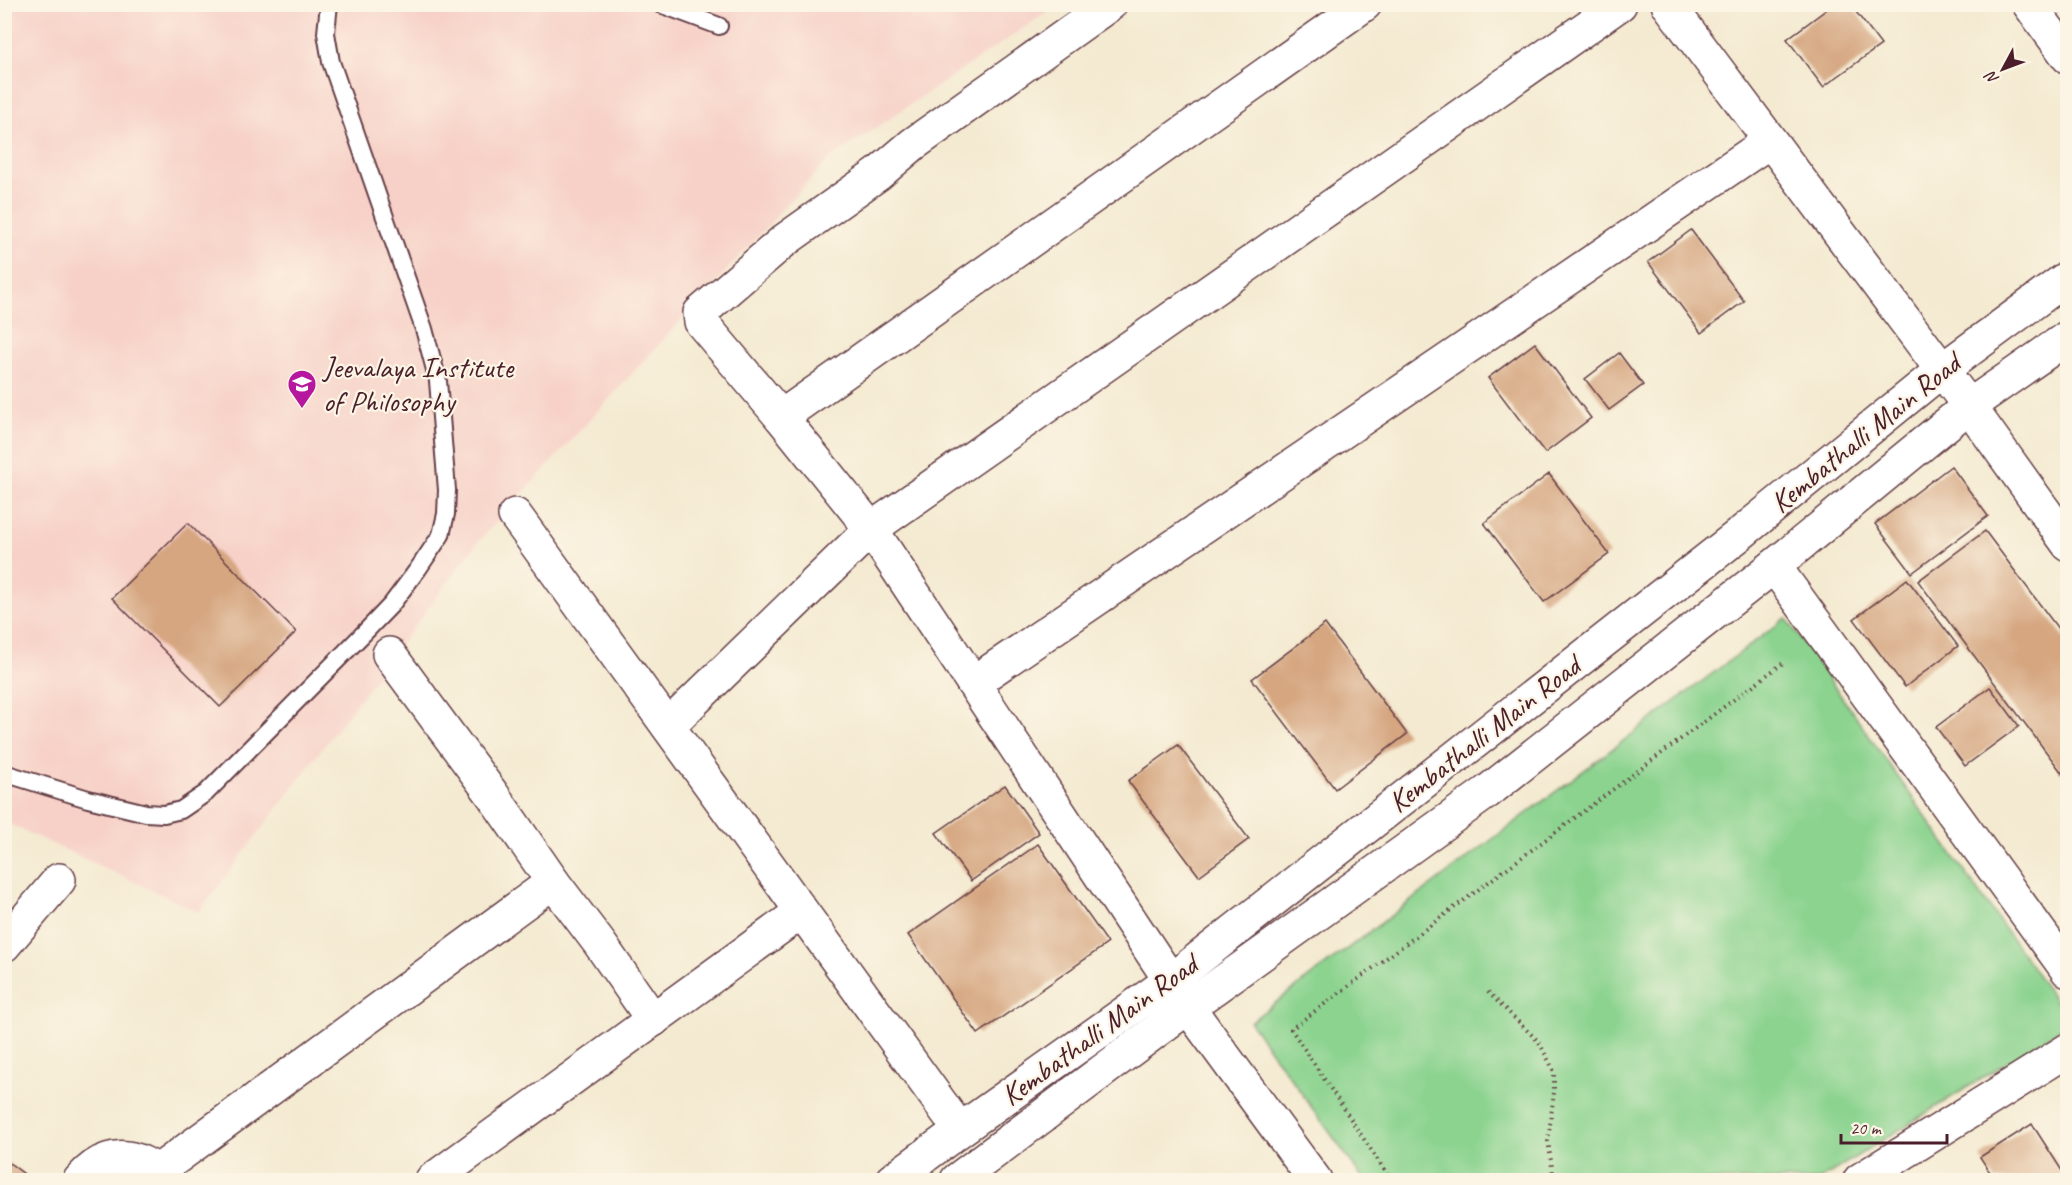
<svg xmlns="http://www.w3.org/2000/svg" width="2072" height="1185" viewBox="0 0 2072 1185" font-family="Caveat,sans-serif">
  <rect width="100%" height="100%" fill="#fcf5e5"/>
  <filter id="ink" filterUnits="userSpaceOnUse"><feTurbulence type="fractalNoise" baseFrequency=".0167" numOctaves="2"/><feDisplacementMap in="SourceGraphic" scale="12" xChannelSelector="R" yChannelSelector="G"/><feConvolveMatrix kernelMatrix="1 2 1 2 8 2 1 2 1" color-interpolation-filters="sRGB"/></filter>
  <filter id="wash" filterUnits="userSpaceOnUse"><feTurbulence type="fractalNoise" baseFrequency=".008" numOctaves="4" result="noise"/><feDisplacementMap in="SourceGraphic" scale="24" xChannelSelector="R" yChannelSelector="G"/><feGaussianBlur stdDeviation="1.35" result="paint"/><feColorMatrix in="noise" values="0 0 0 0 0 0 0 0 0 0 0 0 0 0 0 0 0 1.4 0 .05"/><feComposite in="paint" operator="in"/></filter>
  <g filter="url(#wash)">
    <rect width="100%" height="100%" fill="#f4ead1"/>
    <polygon fill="#f7d1c8" points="5,5 1058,5 828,160 478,542 199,912 5,822"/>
    <polygon fill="#8bd38f" stroke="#6a795d" stroke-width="1.5" points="1786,618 2067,1017 2067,1025 1819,1180 1364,1180 1250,1022"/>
    <g id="blocks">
      <g fill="#d5a680">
        <polygon points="1834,4 1850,4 1881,45 1823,87 1787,39"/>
        <polygon points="1691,230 1744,301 1701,333 1648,262"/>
        <polygon points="1535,343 1591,418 1545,453 1488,378"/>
        <polygon points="1619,353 1643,385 1609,410 1585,379"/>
        <polygon points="1951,466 1988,516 1912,573 1875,524"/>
        <polygon points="1549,474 1609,554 1544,602 1484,523"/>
        <polygon points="188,523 296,632 220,707 112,598"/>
        <polygon points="1985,531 2068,642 2068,781 1918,581"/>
        <polygon points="1907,579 1958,646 1905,687 1854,619"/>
        <polygon points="1325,624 1407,734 1335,789 1252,679"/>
        <polygon points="1990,687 2019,726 1965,766 1936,727"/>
        <polygon points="1178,745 1249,839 1199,876 1128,781"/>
        <polygon points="1005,785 1039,833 971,881 936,833"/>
        <polygon points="1038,844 1108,943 978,1034 908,935"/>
        <polygon points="2032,1124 2068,1180 1995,1180 1980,1157"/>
        <polygon points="4,1159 24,1174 19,1180 4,1180"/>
      </g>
    </g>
  </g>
  <g filter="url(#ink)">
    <use href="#blocks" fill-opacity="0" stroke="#643d44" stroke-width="1.5"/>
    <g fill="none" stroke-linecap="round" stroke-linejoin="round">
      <g stroke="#643d44" stroke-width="20">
        <g id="service">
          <polyline points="660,4 719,26"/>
          <polyline points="4,773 88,799 146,813 164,814 181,810 206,793 367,630 391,605 418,569 441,535 446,514 447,490 438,381 424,329 331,62 326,33 329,4"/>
        </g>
      </g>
      <g stroke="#643d44" stroke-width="36">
        <g id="minor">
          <polyline points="1668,4 1969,406 2068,544"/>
          <polyline points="2029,4 2068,57"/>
          <polyline points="781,417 701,322 700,313 785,240 878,174 912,145 1110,4"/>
          <polyline points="515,515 960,1130"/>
          <polyline points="1774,566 2068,971"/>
          <polyline points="389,654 492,794 553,882"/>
          <polyline points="973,683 1770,141"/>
          <polyline points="668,726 871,529 1620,4"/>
          <polyline points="4,945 59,880"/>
          <polyline points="158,1171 553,882 600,944 653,1020"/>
          <path d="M80 1180C97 1160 118 1151 143 1163 153 1168 158 1171 164 1180"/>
          <polyline points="432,1180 801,912"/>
          <polyline points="1315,1180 1188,1007 871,529 781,417 1365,4"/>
          <polyline points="1860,1180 2068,1050"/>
        </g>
      </g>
      <g stroke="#643d44" stroke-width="36">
        <g id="tertiary">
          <polyline points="892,1180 960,1130 1170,981 1740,534 1942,370 2068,277"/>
          <polyline points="957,1180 1188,1007 1487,792 1774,566 1969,406 2068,337"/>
        </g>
      </g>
      <g stroke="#643d44" stroke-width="4" stroke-dasharray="1.5 4.5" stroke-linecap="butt">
        <polyline points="1488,992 1539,1042 1554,1071 1554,1092 1548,1141 1554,1180"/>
        <polyline points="1391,1180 1291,1029 1783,663"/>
      </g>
      <use href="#service" stroke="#fff" stroke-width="16"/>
      <use href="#minor" stroke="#fff" stroke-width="33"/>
      <use href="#tertiary" stroke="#fff" stroke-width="33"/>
    </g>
  </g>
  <defs>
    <g id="university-pin" transform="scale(1.5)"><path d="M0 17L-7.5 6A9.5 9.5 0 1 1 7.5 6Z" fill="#b5179e" stroke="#fcf5e5"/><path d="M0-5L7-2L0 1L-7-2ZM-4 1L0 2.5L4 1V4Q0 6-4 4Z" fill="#fff"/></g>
  </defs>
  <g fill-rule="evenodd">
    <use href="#university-pin" x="302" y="384"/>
  </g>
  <g text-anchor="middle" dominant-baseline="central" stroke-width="4.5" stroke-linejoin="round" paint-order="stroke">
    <g font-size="30" fill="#4a1f2b" stroke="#fcf5e5" text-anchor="start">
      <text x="323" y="367">Jeevalaya Institute<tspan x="323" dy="34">of Philosophy</tspan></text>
    </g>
    <g font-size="30" fill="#4a1f2b" stroke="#fcf5e5">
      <text transform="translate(1865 433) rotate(-39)">Kembathalli Main Road</text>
      <text transform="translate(1484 734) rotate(-38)">Kembathalli Main Road</text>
      <text transform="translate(1099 1030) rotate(-36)">Kembathalli Main Road</text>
    </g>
  </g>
  <rect width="2072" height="1185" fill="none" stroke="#fcf5e5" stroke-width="24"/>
  <g transform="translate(2003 69) rotate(229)" stroke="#fcf5e5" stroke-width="4.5" paint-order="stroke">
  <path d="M0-4.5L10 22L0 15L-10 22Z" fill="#4a1f2b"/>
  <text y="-9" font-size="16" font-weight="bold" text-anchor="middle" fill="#4a1f2b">N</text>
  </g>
  <path d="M1841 1134v9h106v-9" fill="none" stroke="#4a1f2b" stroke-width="3"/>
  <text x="1850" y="1134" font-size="18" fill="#4a1f2b" stroke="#fcf5e5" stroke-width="4.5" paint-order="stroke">20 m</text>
</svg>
